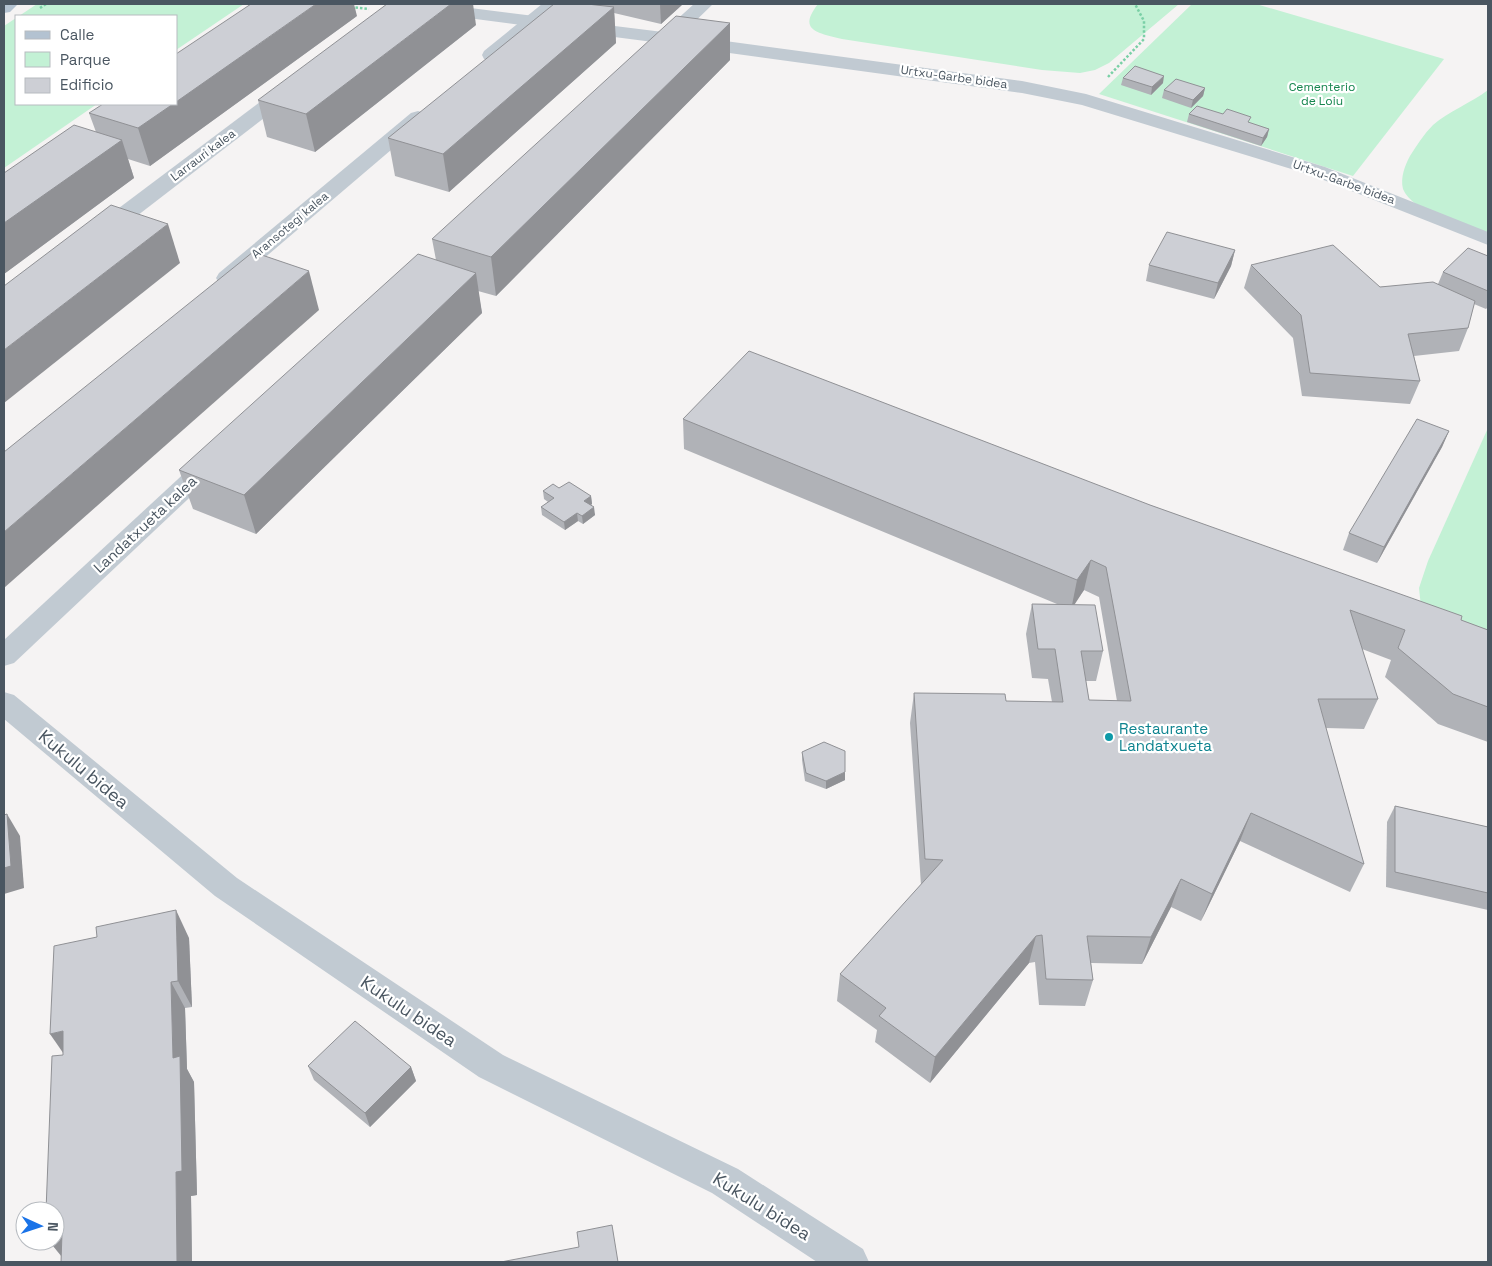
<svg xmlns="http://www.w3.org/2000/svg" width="1492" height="1266" viewBox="0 0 1492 1266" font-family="'Space Grotesk',sans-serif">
  <rect width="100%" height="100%" fill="#f5f3f3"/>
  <g fill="#c3f1d5">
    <polygon points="37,4 244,4 176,50 176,16 19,16"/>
    <path d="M818 4H1179L1109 63 1095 70 1080 73 1042 70 842 39C818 33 797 31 818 4Z"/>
    <polygon points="1192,4 1256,4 1444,59 1353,176 1099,94"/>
    <polygon points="16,18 16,104 97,104 4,168 4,26"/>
    <path d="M1488 90V238C1468 230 1411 211 1403 189 1400 178 1405 165 1410 156 1417 145 1424 134 1433 125 1449 111 1471 103 1488 90Z"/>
    <polygon points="1488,428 1488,656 1421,607 1419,588 1428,561"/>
  </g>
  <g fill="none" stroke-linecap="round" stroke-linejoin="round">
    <g stroke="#7ad0a6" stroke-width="2.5" stroke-dasharray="2.5 2" stroke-linecap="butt">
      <polyline points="351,7 369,9"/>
      <polyline points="40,8 46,4"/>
      <polyline points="1108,77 1144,39 1144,21 1135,4"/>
    </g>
    <g fill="#c1cad2" fill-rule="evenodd">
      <polygon points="542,4 562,4 498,59 491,61 484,59 482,55 484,51"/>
      <polygon points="418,111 425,113 428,117 425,121 235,283 227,285 219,283 216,278 219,273 411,113"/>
    </g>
    <g fill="#c1cad2" fill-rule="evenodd">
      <polygon points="390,4 439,4 663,32 694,4 713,4 681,35 1022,81 1086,94 1325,167 1488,232 1488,245 1311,175 1082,105 1022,93 671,45 662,49 656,47 653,42 399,9 393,8"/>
      <polygon points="291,82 298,84 301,88 298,92 107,239 99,240 91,239 88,234 91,229 284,84"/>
      <polygon points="213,453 222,455 225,461 222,467 14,663 4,666 4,640 204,455"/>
      <polygon points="4,692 14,695 237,878 503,1055 738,1169 863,1249 869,1262 817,1262 712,1193 479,1077 215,896 4,719"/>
    </g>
    <polygon fill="#b3c2d1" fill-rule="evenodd" points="4,4 18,4 10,12 4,13"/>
  </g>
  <g fill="#b0b2b7" fill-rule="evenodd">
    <polygon points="593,4 683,4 661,24 614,13 616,43 449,192 395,176 388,138"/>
    <polygon points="357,16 150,166 128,159 134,178 4,274 4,173 96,132 89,113"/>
    <polygon points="730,23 730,60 496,296 478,291 482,313 256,534 193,509 179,470 436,260 432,239"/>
    <polygon points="476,25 315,152 267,137 258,100"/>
    <polygon points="1123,78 1163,83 1151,95 1121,85"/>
    <polygon points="1205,88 1203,96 1191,108 1162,98 1164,90"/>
    <polygon points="1189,114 1250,123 1269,129 1267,137 1261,146 1187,122"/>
    <polygon points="1235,250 1231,266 1214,299 1146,281 1149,265"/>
    <polygon points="1488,256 1488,307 1486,309 1474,304 1468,328 1459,351 1414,356 1420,381 1410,404 1302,396 1293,338 1244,288 1251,265 1380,287 1438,284 1443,272"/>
    <path d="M683 419 1150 505 1488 630V742L1438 724 1385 677 1391 660 1362 649 1378 699 1364 729 1326 728 1364 864 1350 892 1240 841 1201 921 1171 907 1142 964 1091 963 1093 980 1085 1006 1039 1005 1035 962 1029 963 930 1083 875 1042 877 1030 837 1001 840 974 921 885 910 723 914 693 1006 701 1052 702 1048 679 1032 678 1026 634 1032 604H1057L684 449ZM1084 590 1099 597 1117 701 1089 700 1086 681H1096L1103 651 1074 604Z"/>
    <polygon points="1449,431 1442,447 1377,563 1343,550 1349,533"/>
    <polygon points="543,491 591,496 592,504 591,505 595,515 583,524 578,521 565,530 542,515 541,507 548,502 544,499"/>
    <polygon points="802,752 845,780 826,789 805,781 802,760"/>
    <polygon points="1395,806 1488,827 1488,910 1386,887 1387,822"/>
    <polygon points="97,937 189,938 192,1007 185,1008 187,1069 194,1082 197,1195 191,1196 192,1262 61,1262 61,1256 49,1241 55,1241 63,1055"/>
    <polygon points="308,1066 411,1067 416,1081 370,1127 314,1080"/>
  </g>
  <g fill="#909195">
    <polygon points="316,4 354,4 357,16 150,166 138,128 173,104 176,104 176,102"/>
    <polygon points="451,4 473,4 476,25 315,152 306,114"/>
    <polygon points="660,4 683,4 661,24"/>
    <polygon points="614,7 616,43 449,192 443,154"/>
    <polygon points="730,23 730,60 496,296 491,257"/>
    <polygon points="1164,76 1163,83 1151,95 1152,87"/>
    <polygon points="1205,88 1203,96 1191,108 1193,100"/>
    <polygon points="1269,129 1267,137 1261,146 1263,138"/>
    <polygon points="122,140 134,178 4,274 4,223"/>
    <polygon points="168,224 180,263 4,403 4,350"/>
    <polygon points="1235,250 1231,266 1214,299 1218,283"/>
    <polygon points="309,271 319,310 4,588 4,532"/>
    <polygon points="476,273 482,313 256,534 244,495"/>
    <polygon points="1449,431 1442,447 1377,563 1384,547"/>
    <polygon points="591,496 592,504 585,509 584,501"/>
    <polygon points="594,507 595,515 583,524 582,516"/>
    <polygon points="577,513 578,521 565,530 564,522"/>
    <polygon points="1091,560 1084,590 1071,610 1077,580"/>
    <polygon points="845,772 845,780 826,789 826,781"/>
    <polygon points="1251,813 1240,841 1201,921 1212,894"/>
    <polygon points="7,814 20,836 24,888 4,894 4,868"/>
    <polygon points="1181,879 1171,907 1142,964 1151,937"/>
    <polygon points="176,910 189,938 192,1007 178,981"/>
    <polygon points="1036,936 1029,963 930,1083 935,1057"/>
    <polygon points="171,982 185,1008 187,1069 194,1082 197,1195 191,1196 192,1262 177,1262 176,1172"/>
    <polygon points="63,1031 68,1060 50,1034"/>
    <polygon points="411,1067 416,1081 370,1127 365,1113"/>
    <polygon points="62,1233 64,1259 49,1241 55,1241 55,1234"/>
  </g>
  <g fill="#cdcfd5" stroke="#909195">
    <polygon points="251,4 316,4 176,102 176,54"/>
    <polygon points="387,4 451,4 306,114 258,100"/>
    <polygon points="554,4 587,4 614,7 443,154 388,138"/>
    <polygon points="676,16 730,23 491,257 432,239"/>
    <polygon points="1135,66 1164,76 1152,87 1123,78"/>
    <polygon points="1176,79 1205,88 1193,100 1164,90"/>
    <polygon points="103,104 173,104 138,128 89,113"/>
    <polygon points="1197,106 1223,114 1227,109 1251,117 1248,122 1269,129 1263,138 1189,114"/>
    <polygon points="74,125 122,140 4,223 4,173"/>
    <polygon points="111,205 168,224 4,350 4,286"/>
    <polygon points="1167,232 1235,250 1218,283 1149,265"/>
    <polygon points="1333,245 1380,287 1433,282 1475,301 1468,328 1408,334 1420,381 1310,373 1301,315 1251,265"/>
    <polygon points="1468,248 1488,256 1488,291 1443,272"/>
    <polygon points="253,252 309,271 4,532 4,452"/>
    <polygon points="418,254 476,273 244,495 179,470"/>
    <polygon points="749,351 1150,505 1462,616 1461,620 1488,630 1488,707 1453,694 1398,648 1405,630 1350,610 1378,699 1318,699 1364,864 1251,813 1212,894 1181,879 1151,937 1087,936 1093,980 1046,979 1042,935 1036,936 935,1057 879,1016 886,1008 840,974 943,860 925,859 914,693 1005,694 1006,701 1063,702 1055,649 1038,649 1032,604 1095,605 1103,651 1081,651 1089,700 1131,701 1106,567 1091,560 1077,580 683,419"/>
    <polygon points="1417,419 1449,431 1384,547 1349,533"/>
    <polygon points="569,482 591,496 584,501 594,507 582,516 577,513 564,522 541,507 554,498 543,491 553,484 559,488"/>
    <polygon points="824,742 845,751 845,772 826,781 806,773 802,752"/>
    <polygon points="1395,806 1488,827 1488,893 1395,872"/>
    <polygon points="7,814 11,866 4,868 4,815"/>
    <polygon points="176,910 178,981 171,982 173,1058 180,1056 182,1171 176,1172 177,1262 61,1262 62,1233 55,1234 55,1211 46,1211 52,1056 63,1055 63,1031 50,1034 54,946 97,937 96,927"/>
    <polygon points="355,1021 411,1067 365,1113 308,1066"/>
    <polygon points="612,1225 618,1262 501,1262 579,1247 577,1232"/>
  </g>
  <circle fill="#0f9aa8" stroke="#fff" stroke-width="2" cx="1109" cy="737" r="5"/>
  <g text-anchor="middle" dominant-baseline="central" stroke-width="4.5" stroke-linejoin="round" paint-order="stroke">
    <g font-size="12" fill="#4a5661" stroke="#fff">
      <text transform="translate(954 77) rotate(8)">Urtxu-Garbe bidea</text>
      <text transform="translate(203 155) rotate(-37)">Larrauri kalea</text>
      <text transform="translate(1344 182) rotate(20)">Urtxu-Garbe bidea</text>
      <text transform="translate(290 225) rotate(-40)">Aransotegi kalea</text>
    </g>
    <g font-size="12" fill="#17864f" stroke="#fff">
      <text x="1322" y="87">Cementerio<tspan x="1322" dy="14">de Loiu</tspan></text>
    </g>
    <g font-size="15" fill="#4a5661" stroke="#fff">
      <text transform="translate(145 524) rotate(-43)">Landatxueta kalea</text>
    </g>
    <g font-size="15" fill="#0d838f" stroke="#fff" text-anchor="start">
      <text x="1119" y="728">Restaurante<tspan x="1119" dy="17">Landatxueta</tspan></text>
    </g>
    <g font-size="18" fill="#4a5661" stroke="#fff">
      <text transform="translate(84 769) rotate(40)">Kukulu bidea</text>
      <text transform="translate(409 1011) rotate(34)">Kukulu bidea</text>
      <text transform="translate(762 1206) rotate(32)">Kukulu bidea</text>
    </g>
  </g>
  <rect width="1492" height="1266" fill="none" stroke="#4a5661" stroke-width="10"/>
  <rect x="15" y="15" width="162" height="90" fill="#ffffff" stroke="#b7bbc0"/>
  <rect x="25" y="31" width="25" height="8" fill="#b3c2d1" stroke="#b7bbc0"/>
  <text x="60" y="40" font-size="15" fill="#4a5661">Calle</text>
  <rect x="25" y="52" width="25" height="15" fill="#c3f1d5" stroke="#b7bbc0"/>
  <text x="60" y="65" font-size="15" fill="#4a5661">Parque</text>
  <rect x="25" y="78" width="25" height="15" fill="#cdcfd5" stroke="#b7bbc0"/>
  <text x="60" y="90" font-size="15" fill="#4a5661">Edificio</text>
  <g transform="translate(40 1226) rotate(93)"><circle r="24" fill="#ffffff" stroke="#b7bbc0"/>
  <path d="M0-4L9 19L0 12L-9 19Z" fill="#1a73e8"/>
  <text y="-8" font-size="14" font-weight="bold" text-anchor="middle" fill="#4a5661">N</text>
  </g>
</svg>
